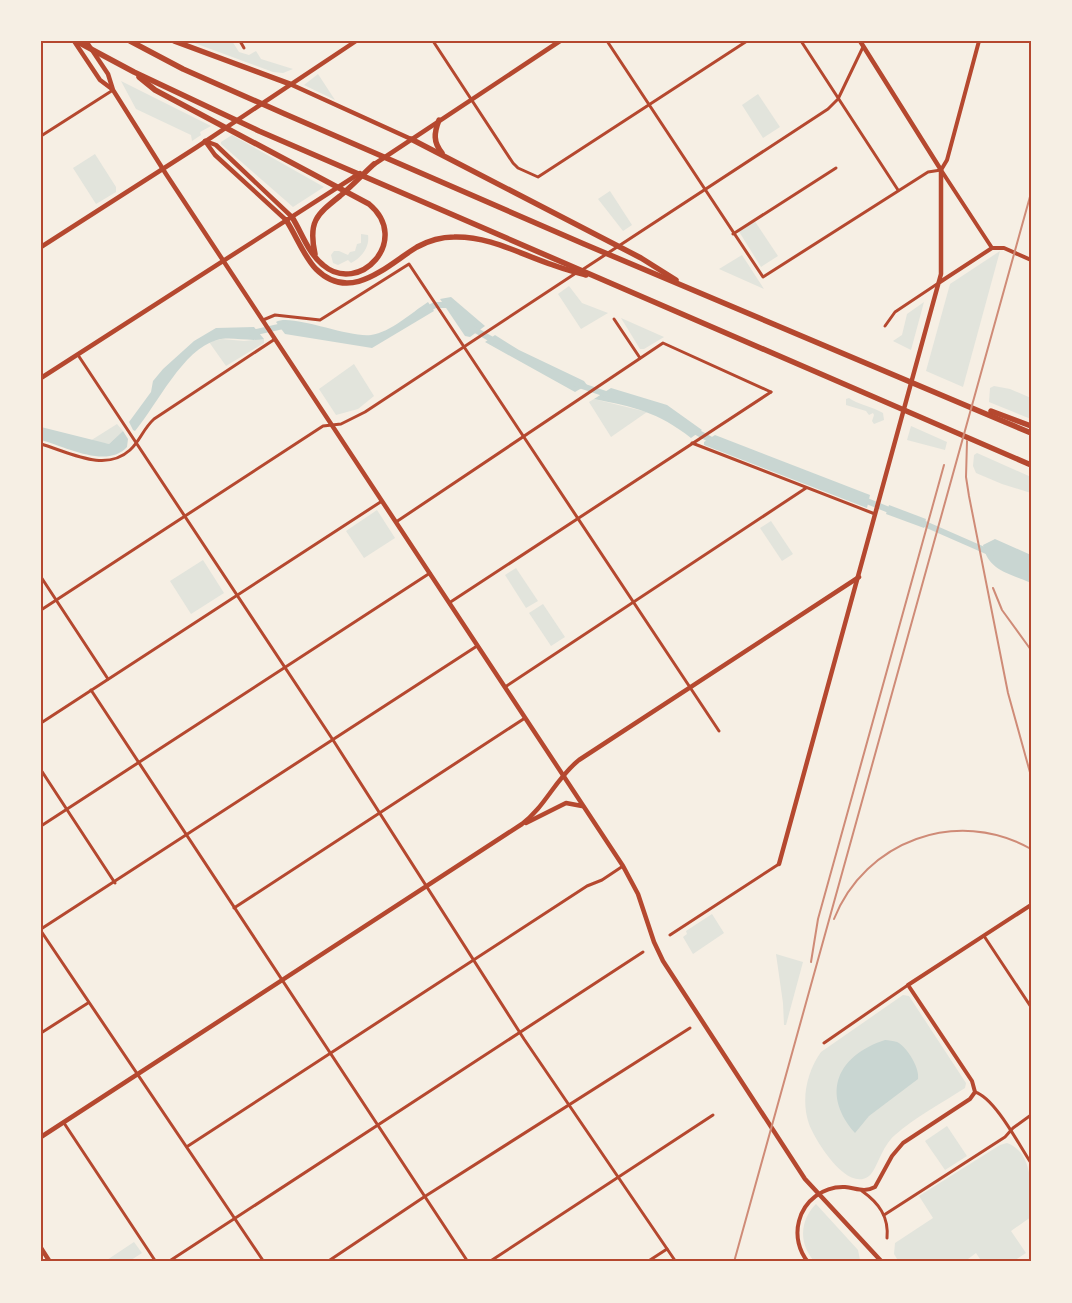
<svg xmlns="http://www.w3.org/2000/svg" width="1072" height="1303" viewBox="0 0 1072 1303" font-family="'Open Sans',sans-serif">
  <rect width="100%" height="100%" fill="#f6efe4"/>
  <g fill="#e2e4dc">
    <polygon points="189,41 232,41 239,52 249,55 256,51 261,59 293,69 283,73 273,72"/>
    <polygon points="318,74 335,100 304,85"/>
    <polygon points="121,81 211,126 200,132 201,135 192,141 191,135 136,109"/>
    <polygon points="758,94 780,127 763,138 742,105"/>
    <polygon points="232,135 324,187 293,207 221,144 221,142"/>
    <polygon points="95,154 116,187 116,192 96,204 73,168"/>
    <polygon points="610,191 632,225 623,231 598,199"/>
    <polygon points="754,220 778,256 761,267 738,230"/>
    <path d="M361 234 368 235C370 247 361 258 351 263L348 260 338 265 333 263 331 255 334 251H339L348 255 350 252 355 251 357 244 361 243Z"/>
    <polygon points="1000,251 963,387 926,371 950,284"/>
    <polygon points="742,255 764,289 719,269"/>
    <polygon points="569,286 582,303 608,313 581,329 558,294"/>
    <polygon points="924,302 911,350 893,341 902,335 907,314"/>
    <polygon points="621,318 664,337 644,349 640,349"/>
    <polygon points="222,339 244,341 264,339 264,343 226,366 209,342"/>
    <polygon points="354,364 374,396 358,409 336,415 319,389"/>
    <polygon points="994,386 1010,389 1031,398 1031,419 989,402 990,388"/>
    <path d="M849 398C856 404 874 407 883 413L884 420 874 424 872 421 874 415 873 413 869 415 866 411 846 405V399Z"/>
    <polygon points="594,399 647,412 611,437 589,402"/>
    <polygon points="117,424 123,431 109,444 90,441"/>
    <polygon points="911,426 947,442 945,450 907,440"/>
    <polygon points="977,453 1031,477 1031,493 1002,484 976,473 973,466 974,455"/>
    <polygon points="377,510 395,538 364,558 346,531"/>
    <polygon points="771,521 793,554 782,561 760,528"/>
    <polygon points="203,560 224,593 191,614 170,581"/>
    <polygon points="516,568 538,601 526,608 505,575"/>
    <polygon points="543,604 565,637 551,646 529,613"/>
    <polygon points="712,914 724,933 693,954 683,937 687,934 686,931"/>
    <polygon points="776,954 803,962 786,1025 784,1025 783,1003"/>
    <path d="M903 995 909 996 966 1083 965 1088C942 1103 915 1117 895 1135 881 1147 877 1170 869 1176 847 1193 815 1140 809 1124 801 1101 806 1073 821 1052Z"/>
    <polygon points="947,1126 967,1156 945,1170 925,1141"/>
    <path d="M1007 1143C1035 1153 1031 1193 1031 1217L1011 1231 1026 1253 1012 1262H982L976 1253 964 1262H899L894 1254 895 1243 933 1218 919 1196 1000 1145Z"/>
    <path d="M816 1204 858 1250 860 1260 862 1262H815C799 1245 799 1221 816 1204Z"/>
    <polygon points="134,1242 142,1253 128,1262 104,1262"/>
  </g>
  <g fill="#c9d6d2">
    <polygon points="451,297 485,326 470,337 465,336 440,299"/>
    <path d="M428 302 434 311 372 348 285 334 276 322C291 313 348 338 371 335 391 332 411 313 428 302Z"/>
    <path d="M254 327 264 339C249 342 230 336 217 340 183 349 157 405 135 431L133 430 129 422 151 392 153 381 163 369 194 341 216 328Z"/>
    <polygon points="495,335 519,350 584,381 587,385 575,392 485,342"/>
    <path d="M611 388 667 405 702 430 691 438C658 412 634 407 594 399Z"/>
    <path d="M41 427 109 444 123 431 128 439 127 447C107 469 66 447 41 440Z"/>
    <polygon points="715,435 870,495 867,508 704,445 704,442"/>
    <polygon points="889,505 926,519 924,528 886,514"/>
    <path d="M995 539 1031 555V583C1009 573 988 571 983 545Z"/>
    <path d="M885 1040C889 1040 893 1041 897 1042 907 1047 920 1068 918 1079L869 1116 855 1133C820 1093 838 1055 885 1040Z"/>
  </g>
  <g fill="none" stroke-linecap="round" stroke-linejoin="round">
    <g stroke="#c9d6d2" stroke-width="6">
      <polyline points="424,311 435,305 449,305"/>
      <polyline points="472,328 496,342"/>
      <polyline points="252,333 283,326 288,327"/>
      <polyline points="576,384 609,395"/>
      <polyline points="691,429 715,442"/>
      <polyline points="862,499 894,512"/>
      <polyline points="918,521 991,553"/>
    </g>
    <g stroke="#b5482f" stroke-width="3">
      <polyline points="240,41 244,48"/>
      <polyline points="433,41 513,163 518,168 538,177 747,41"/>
      <polyline points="607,41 763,277 928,172 941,170"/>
      <polyline points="801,41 898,190"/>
      <polyline points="41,136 113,90"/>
      <polyline points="733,234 836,168"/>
      <polyline points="582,270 828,109 838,99 863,47"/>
      <polyline points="614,319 640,358"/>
      <polyline points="263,320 275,315 320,320 409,264 719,731"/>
      <polyline points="885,326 895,312 937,284"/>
      <polyline points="78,355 333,740 524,1039 676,1262"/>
      <polyline points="692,443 875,514"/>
      <path d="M41 444C69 452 105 473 130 450 140 441 143 429 154 419L275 339"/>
      <polyline points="396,522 663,343 771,392"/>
      <polyline points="41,577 108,679"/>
      <polyline points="449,603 771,392"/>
      <polyline points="41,610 323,426 341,424 365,412 576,273"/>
      <polyline points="505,687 806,488"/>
      <polyline points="91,690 468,1262"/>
      <polyline points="41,723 382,501"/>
      <polyline points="41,770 115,883"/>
      <polyline points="41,826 430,573"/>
      <polyline points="234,908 525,718"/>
      <polyline points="41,929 477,646"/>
      <polyline points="41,931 264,1262"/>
      <polyline points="670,935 779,864"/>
      <polyline points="984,936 1031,1007"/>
      <polyline points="41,1033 88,1003"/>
      <polyline points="824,1043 908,985"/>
      <path d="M975 1092C995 1098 1019 1145 1031 1163"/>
      <polyline points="64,1123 156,1262"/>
      <polyline points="188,1146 587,886 602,880 623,866"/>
      <path d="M862 1191C879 1203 889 1217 887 1238"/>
      <polyline points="884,1215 1005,1137 1013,1128 1031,1115"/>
      <polyline points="168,1262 643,952"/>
      <polyline points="327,1262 424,1197 690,1028"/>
      <polyline points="489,1262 713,1115"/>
      <polyline points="647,1262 667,1249"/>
    </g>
    <g stroke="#b5482f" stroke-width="4">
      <polyline points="979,41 947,160 941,170 992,248"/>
      <polyline points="940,282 992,248 1004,248 1031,260"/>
      <path d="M808 1262C799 1251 795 1236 799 1221 804 1201 823 1186 845 1187 856 1188 864 1193 875 1187L892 1156 903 1143 970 1099 975 1092 972 1081 908 985 1031 905"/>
    </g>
    <g stroke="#b5482f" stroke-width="4.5">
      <polyline points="74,41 100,80 112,89"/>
      <polyline points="86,41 108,74 113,90 166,174 623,866 638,894 654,942 663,961 805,1179 882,1262"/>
      <polyline points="290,84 411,139"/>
      <polyline points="205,141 216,145 292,217"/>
      <polyline points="205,141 215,155 286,220"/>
      <polyline points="373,165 560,41"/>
      <polyline points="41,247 197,147 356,41"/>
      <polyline points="41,378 360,173"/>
      <polyline points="526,823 566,803 582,806"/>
      <polyline points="779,864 941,274 941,170 860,41"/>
      <path d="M41 1137 522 824C545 807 556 778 579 760L859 577"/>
      <polyline points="41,1248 50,1262"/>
    </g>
    <g stroke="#b5482f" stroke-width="5.5">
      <polyline points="76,41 134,72 259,131 1031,465"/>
      <polyline points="130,41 183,69 285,114 584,244 1031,433"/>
      <polyline points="174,41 290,84"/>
      <path d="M139 77 155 90 369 204C412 240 359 296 323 265 308 253 302 233 292 217"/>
      <path d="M439 120C434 133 433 142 442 153"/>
      <polyline points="411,139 641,258 676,280"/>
      <path d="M286 220C296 235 304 257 316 269 351 304 387 265 417 247 428 241 442 237 454 237 489 236 520 254 553 265 563 269 575 272 586 275"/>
      <path d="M315 254C308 222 316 215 340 196 352 186 362 175 374 164"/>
      <polyline points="991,411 1031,426"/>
    </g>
    <g stroke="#cf8b77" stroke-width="2">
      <polyline points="967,441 966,477 969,496 1008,693 1031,776"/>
      <polyline points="993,588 1002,610 1031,650"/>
      <path d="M834 919C865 841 957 807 1031 849"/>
      <polyline points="811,962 818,919 944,465"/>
      <polyline points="734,1262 1031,193"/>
    </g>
  </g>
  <rect width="1072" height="1303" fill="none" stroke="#f6efe4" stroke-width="85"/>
  <rect x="42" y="42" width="988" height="1218" fill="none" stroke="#b5482f" stroke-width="2"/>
</svg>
